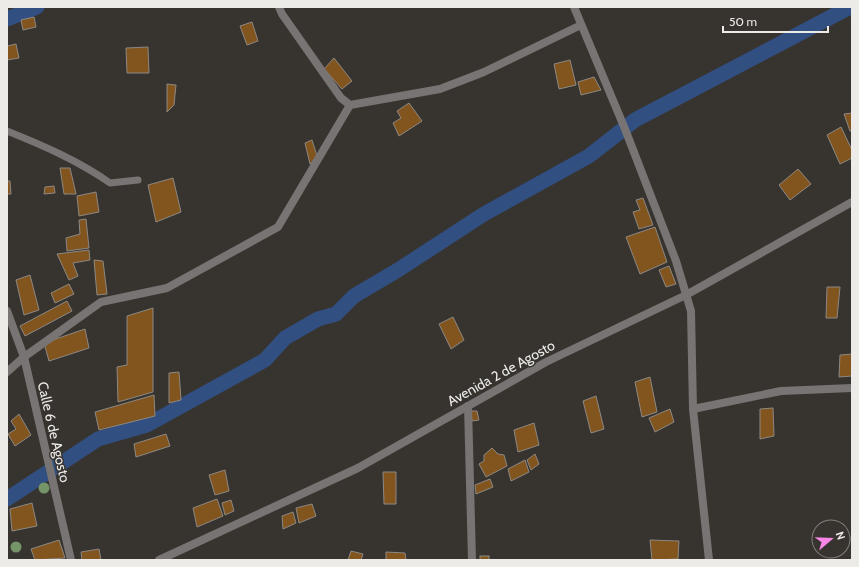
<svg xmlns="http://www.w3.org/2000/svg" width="859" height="567" viewBox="0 0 859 567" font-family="Cabin,sans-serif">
  <rect width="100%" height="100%" fill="#373430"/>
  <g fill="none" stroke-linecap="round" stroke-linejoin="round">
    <g stroke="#314f81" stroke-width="15">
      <polyline points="7,19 37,7"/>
      <polyline points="7,499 98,439 147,425 265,360 285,338 318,319 336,314 354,296 398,270 484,214 589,156 635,120 850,7"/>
    </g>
  </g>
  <g fill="#82551e" stroke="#8d8884">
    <polygon points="34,17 36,27 23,30 21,20"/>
    <polygon points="252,22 258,41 247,45 240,26"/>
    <polygon points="16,44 19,58 7,60 7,46"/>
    <polygon points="148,47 149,73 127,73 126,48"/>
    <polygon points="334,58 352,81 342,89 324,69"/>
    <polygon points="570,60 576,85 559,89 554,64"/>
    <polygon points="594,77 601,90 581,95 578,82"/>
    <polygon points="167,84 176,85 174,105 167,112"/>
    <polygon points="409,103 422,121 399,136 393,123 401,118 397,111"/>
    <polygon points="852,113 852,131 850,131 844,114"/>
    <polygon points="841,127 852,150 852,158 840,164 827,135"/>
    <polygon points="312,140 317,156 310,164 305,143"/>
    <polygon points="60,168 70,168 76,194 64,194"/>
    <polygon points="798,169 811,184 790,200 779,185"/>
    <polygon points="173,178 181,212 156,222 148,185"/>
    <polygon points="7,181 10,181 11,194 7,194"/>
    <polygon points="54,186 55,193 44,194 45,187"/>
    <polygon points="96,192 99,212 79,216 77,196"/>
    <polygon points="643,198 653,225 639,229 633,212 640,210 636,200"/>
    <polygon points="86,219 89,248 67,251 66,238 80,234 79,220"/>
    <polygon points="655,227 667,262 640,274 626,237"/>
    <polygon points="89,250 90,260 73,263 78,276 69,280 57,254"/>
    <polygon points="94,260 103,261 107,294 97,295"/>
    <polygon points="669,266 676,284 666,287 659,270"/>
    <polygon points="30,275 39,310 24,315 16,280"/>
    <polygon points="69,284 74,294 55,303 51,293"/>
    <polygon points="827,287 840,287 837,318 826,318"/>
    <polygon points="67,301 72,311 25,336 20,326"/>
    <polygon points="153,308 153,392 118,402 117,367 127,365 127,316"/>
    <polygon points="453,317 464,340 451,349 439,324"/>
    <polygon points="85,329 89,348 49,361 44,343"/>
    <polygon points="852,354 852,376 839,377 840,355"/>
    <polygon points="179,372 181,400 169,403 169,373"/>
    <polygon points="650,377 657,412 642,417 635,382"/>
    <polygon points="154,395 155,416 99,430 95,412"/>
    <polygon points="596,396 604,429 591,433 583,401"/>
    <polygon points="773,408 774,436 760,439 760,409"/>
    <polygon points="670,409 674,422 655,432 649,418"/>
    <polygon points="471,411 477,411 479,420 472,421"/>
    <polygon points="19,414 31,435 15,446 8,434 16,429 11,421"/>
    <polygon points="534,423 539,445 518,452 514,430"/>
    <polygon points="166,434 170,446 136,457 134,444"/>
    <polygon points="492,448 498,454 504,455 507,466 486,477 479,464 484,461 484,455"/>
    <polygon points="535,454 539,464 531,470 527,460"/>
    <polygon points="525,460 529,472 511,481 508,469"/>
    <polygon points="225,470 229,491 215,495 209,475"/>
    <polygon points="383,472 396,472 396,504 384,504"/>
    <polygon points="490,479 493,487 476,494 475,485"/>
    <polygon points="217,499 223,516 197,527 193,508"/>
    <polygon points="231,500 234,511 225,515 222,503"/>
    <polygon points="32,503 37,526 12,531 10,509"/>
    <polygon points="312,504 316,516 299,523 296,508"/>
    <polygon points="293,512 296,523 283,529 282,516"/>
    <polygon points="59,540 65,558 35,560 31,549"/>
    <polygon points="650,540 679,541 678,559 652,560"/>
    <polygon points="99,549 101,560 82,560 81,552"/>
    <polygon points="351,551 363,554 361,560 348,560"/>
    <polygon points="386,552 405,553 406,560 386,560"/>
    <rect x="480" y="556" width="9" height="4"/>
  </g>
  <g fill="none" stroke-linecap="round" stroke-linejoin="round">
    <path stroke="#777473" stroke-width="7" d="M7 131C42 145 79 161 110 183L138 180"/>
    <g stroke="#777473" stroke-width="8">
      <polyline points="279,7 282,14 341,98 350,105 440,89 484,72 581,25"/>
      <polyline points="574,7 625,129 676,261 691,311 693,409 709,560"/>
      <polyline points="7,311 24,357 71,560"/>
      <polyline points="7,372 24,357 101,302 167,288 278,227 350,105"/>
      <polyline points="468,406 472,560"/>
      <polyline points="693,409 781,391 852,388"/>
      <polyline points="159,560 358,468 546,362 686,295 852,202"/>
    </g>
  </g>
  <g fill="#759569">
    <circle cx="44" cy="488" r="5.5"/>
    <circle cx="16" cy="547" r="5.5"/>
  </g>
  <g text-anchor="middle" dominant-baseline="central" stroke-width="3" stroke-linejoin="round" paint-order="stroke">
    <g font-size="14" fill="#edebe8" stroke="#373430">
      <text transform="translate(501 373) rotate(-29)">Avenida 2 de Agosto</text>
      <text transform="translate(54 432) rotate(77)">Calle 6 de Agosto</text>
    </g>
  </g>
  <rect width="859" height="567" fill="none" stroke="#edebe8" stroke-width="16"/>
  <g transform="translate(831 539) rotate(71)"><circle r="19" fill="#373430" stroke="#807d7a"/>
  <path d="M0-3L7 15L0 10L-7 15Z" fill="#fa87e7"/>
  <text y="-6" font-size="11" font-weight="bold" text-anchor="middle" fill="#edebe8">N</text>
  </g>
  <path d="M723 26v6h105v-6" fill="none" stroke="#edebe8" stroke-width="2"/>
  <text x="729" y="26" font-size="12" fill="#edebe8" stroke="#373430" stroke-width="3" paint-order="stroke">50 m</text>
</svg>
